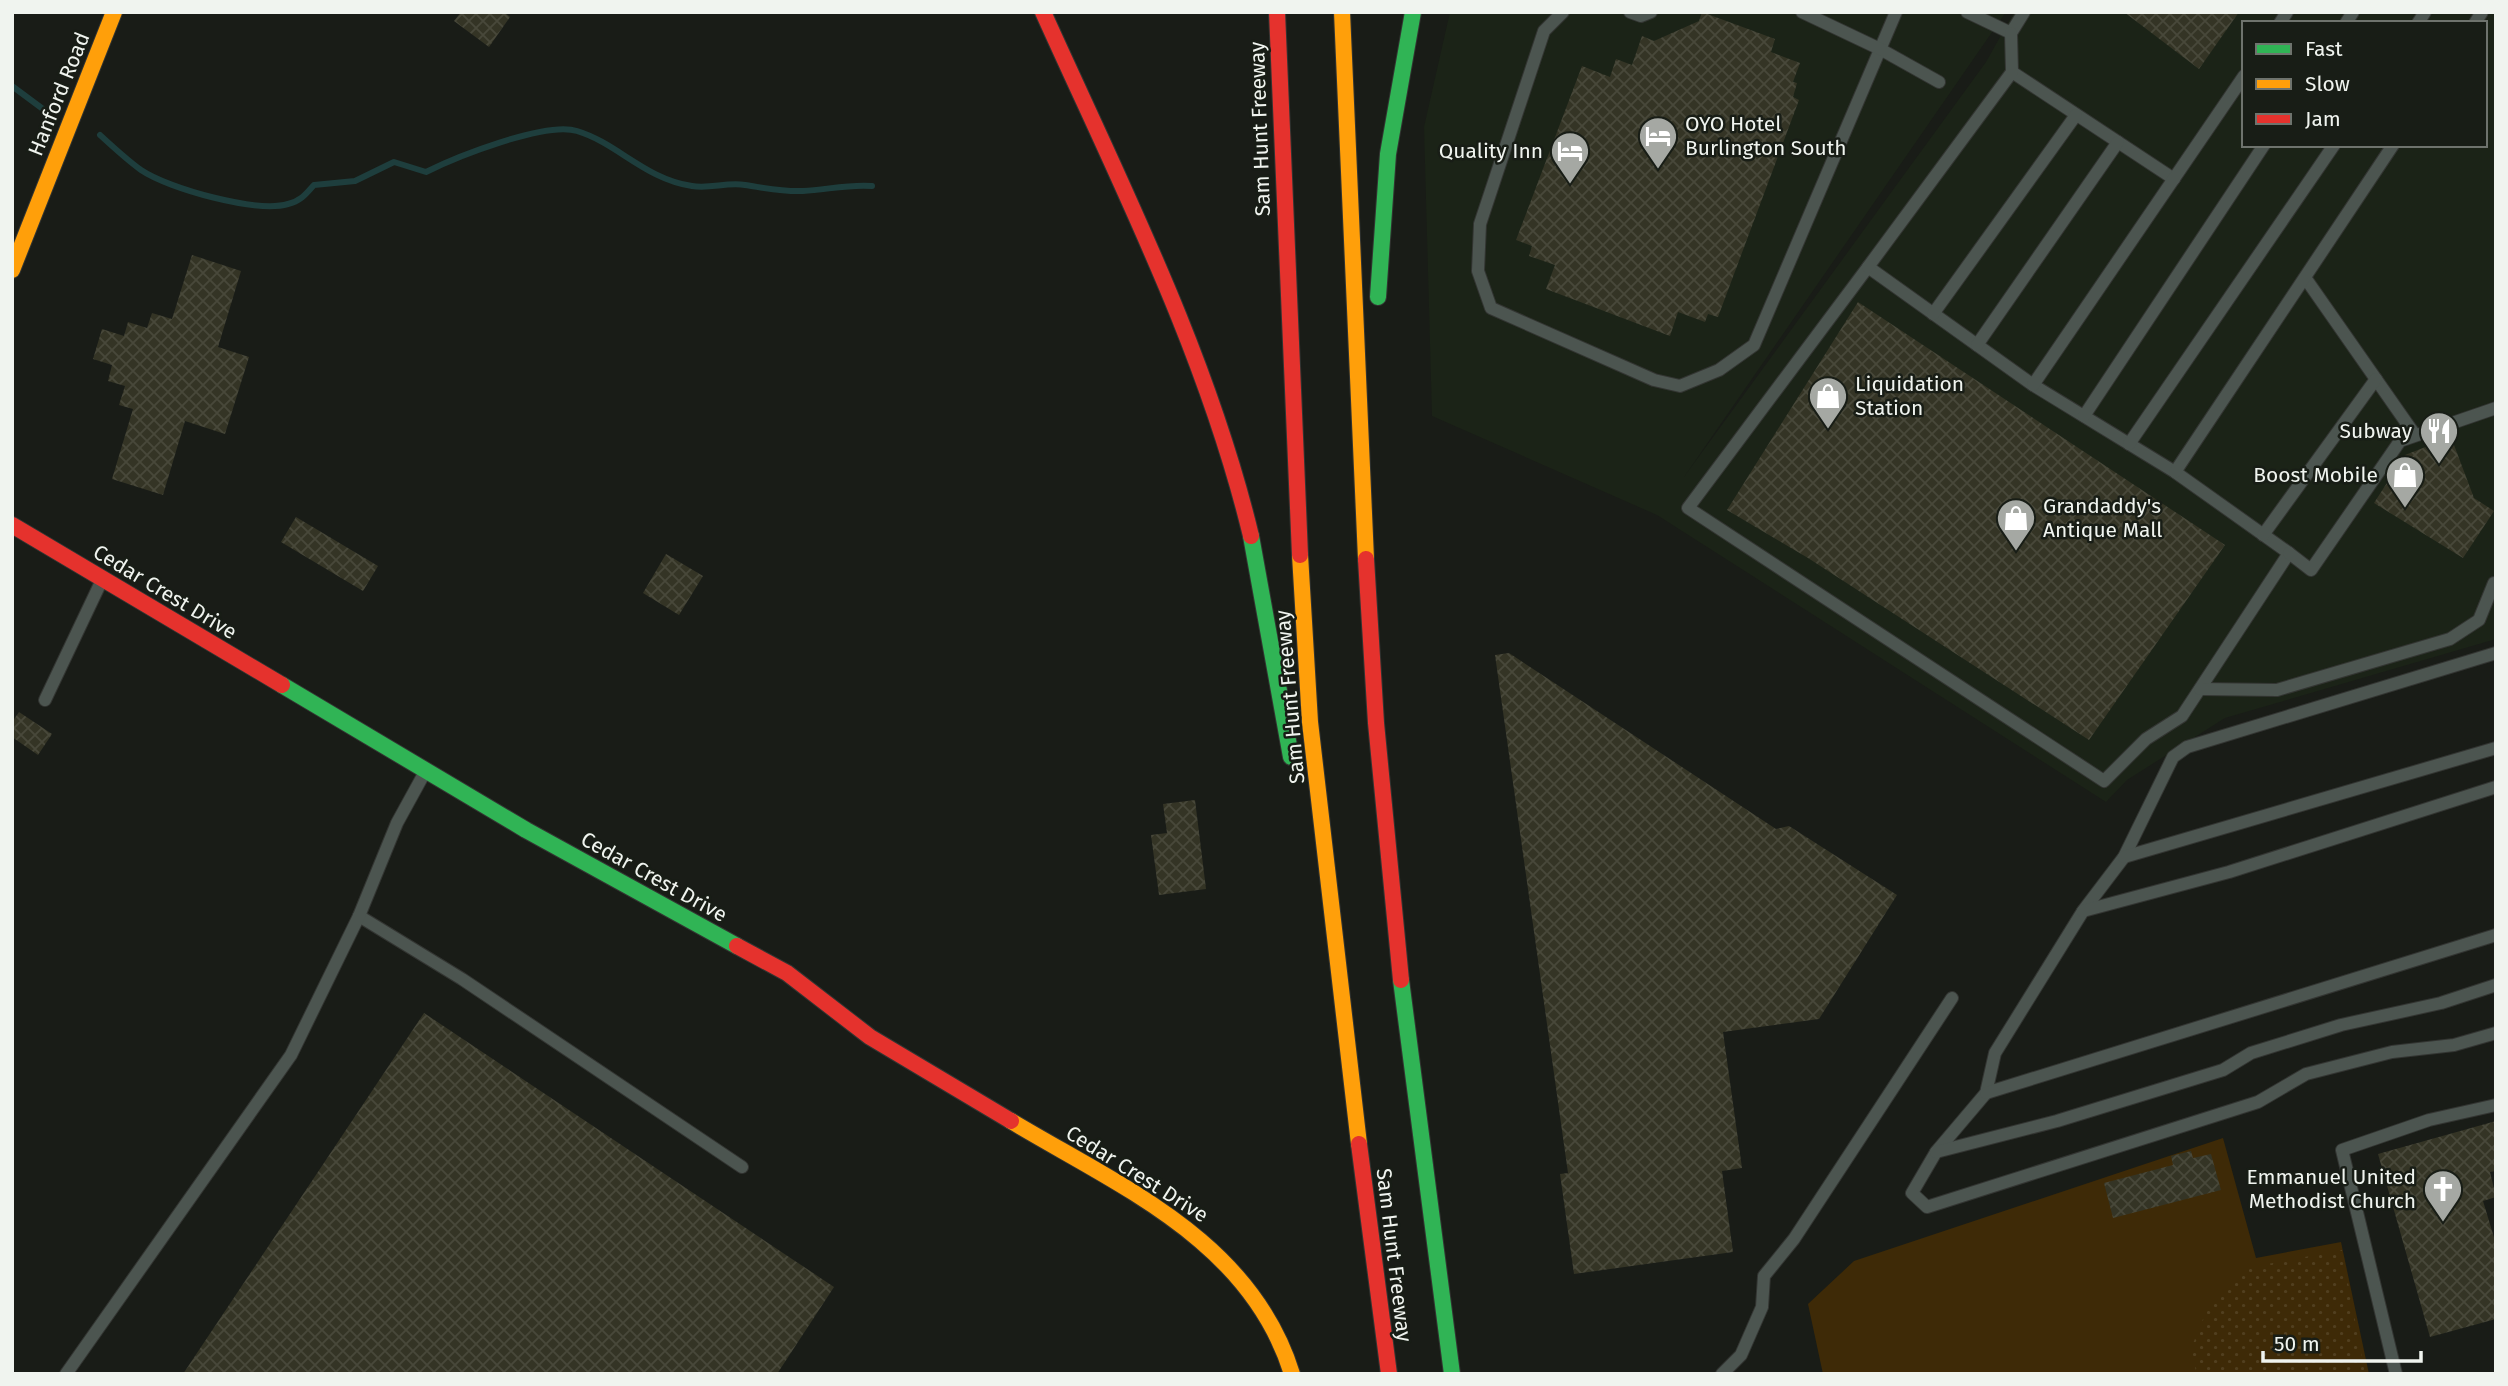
<svg xmlns="http://www.w3.org/2000/svg" width="2508" height="1386" viewBox="0 0 2508 1386" font-family="'Fira Sans',sans-serif">
  <defs>
    <pattern id="park-dots" width="8" height="8" patternUnits="userSpaceOnUse" patternTransform="scale(1.75)"><rect width="8" height="8" fill="#3e2a07"/><path d="M2 2h.1M6 6h.1" fill="none" stroke="#513f1f" stroke-width="1.8" stroke-linecap="round"/></pattern>
    <pattern id="building-cross-hatch" width="8" height="8" patternUnits="userSpaceOnUse" patternTransform="scale(1.75)"><rect width="8" height="8" fill="#343425"/><path d="M0 0l8 8M0 8l8-8" fill="none" stroke="#48483a"/></pattern>
  </defs>
  <rect width="100%" height="100%" fill="#191c17"/>
  <path fill="#1b2317" fill-rule="evenodd" d="M1450 12H2006L1684 477 1986 62 2014 12H2496V639L2225 718 2127 780 2106 802 1657 515 1432 416 1424 127ZM2244 23H2485V145H2244Z"/>
  <polygon fill="#3e2a07" points="2223,1138 2256,1258 2341,1242 2369,1374 1823,1374 1808,1304 1854,1261"/>
  <polygon fill="url(#park-dots)" points="2342,1250 2365,1374 2197,1374 2190,1351 2210,1302 2246,1268"/>
  <g fill="none" stroke-linecap="round" stroke-linejoin="round">
    <g stroke="#1e3e3d" stroke-width="6">
      <polyline points="12,86 51,115"/>
      <path d="M100 135C113 147 127 160 141 170 169 189 257 213 288 204 301 201 306 194 314 185L355 181 394 162 426 172C456 157 546 121 577 131 617 143 645 179 692 186 710 189 727 182 745 185 765 188 783 192 803 191 826 190 848 184 872 186"/>
    </g>
  </g>
  <g fill="url(#building-cross-hatch)">
    <polygon points="461,12 504,12 510,17 489,47 454,21"/>
    <polygon points="1702,12 1775,39 1771,52 1800,63 1793,82 1797,83 1793,97 1799,100 1718,317 1708,314 1705,322 1678,312 1670,336 1546,289 1555,265 1529,256 1532,246 1516,240 1582,66 1610,77 1616,59 1632,65 1642,36 1654,41 1699,21"/>
    <polygon points="2124,12 2239,12 2199,69"/>
    <polygon points="192,255 241,271 218,347 249,357 225,434 185,421 163,495 112,479 133,409 119,405 125,386 108,381 112,365 93,359 102,329 124,336 128,322 147,328 152,313 172,319"/>
    <polygon points="1858,302 2225,545 2089,740 1808,558 1727,510"/>
    <polygon points="2451,437 2474,498 2494,511 2463,558 2374,503 2405,455"/>
    <polygon points="296,517 378,566 363,591 281,542"/>
    <polygon points="666,554 703,576 679,615 643,593"/>
    <polygon points="1509,653 1776,829 1789,826 1897,895 1819,1019 1723,1032 1742,1168 1722,1171 1733,1252 1574,1274 1560,1174 1568,1173 1495,655"/>
    <polygon points="19,712 52,734 38,755 12,737 12,722"/>
    <polygon points="1195,800 1206,889 1159,895 1151,835 1167,833 1163,804"/>
    <polygon points="424,1013 834,1287 777,1374 183,1374"/>
    <polygon points="2496,1121 2496,1171 2490,1172 2496,1197 2483,1201 2496,1244 2496,1319 2430,1337 2378,1154"/>
    <polygon points="2191,1151 2193,1158 2211,1154 2221,1190 2113,1218 2104,1183 2173,1165 2171,1156"/>
  </g>
  <g fill="none" stroke-linecap="round" stroke-linejoin="round">
    <g stroke="#333532" stroke-width="14">
      <g id="lane">
        <polyline points="1563,12 1544,31 1480,224 1478,271 1491,308 1654,380 1680,386 1719,370 1754,345 1896,12"/>
        <polyline points="1630,12 1641,16 1651,12"/>
        <polyline points="1802,12 1880,49 1939,82"/>
        <polyline points="1967,12 2011,33 2024,12"/>
        <polyline points="2280,23 2287,12"/>
        <polyline points="2346,23 2353,12"/>
        <polyline points="2418,23 2425,12"/>
        <polyline points="2475,23 2482,12"/>
        <polyline points="2012,72 2174,179"/>
        <polygon points="1868,267 2033,385 2175,472 2289,553 2182,716 2146,739 2104,781 1688,508"/>
        <polyline points="1868,267 2012,72 2011,33"/>
        <polyline points="2306,279 2415,435"/>
        <polyline points="1933,314 2076,115"/>
        <polyline points="1977,345 2118,142"/>
        <polyline points="2033,385 2244,76"/>
        <polyline points="2084,416 2264,145"/>
        <polyline points="2129,444 2334,145"/>
        <polyline points="2175,472 2393,145"/>
        <polyline points="2263,535 2376,379"/>
        <polyline points="2289,553 2311,570 2400,441 2496,408"/>
        <polyline points="2496,653 2187,747 2173,757 2124,857 2083,911 1995,1053 1986,1093 1936,1152 1912,1193 1927,1207 2258,1102 2306,1074 2392,1052 2454,1045 2496,1033"/>
        <polyline points="2200,689 2277,690 2450,639 2479,620 2494,583"/>
        <polyline points="45,700 101,582"/>
        <polyline points="2124,857 2496,748"/>
        <polyline points="2083,911 2229,872 2496,787"/>
        <polyline points="359,916 462,979 742,1167"/>
        <polyline points="1986,1093 2496,935"/>
        <polyline points="1936,1152 2057,1121 2223,1070 2251,1053 2341,1025 2441,1003 2496,985"/>
        <polyline points="66,1374 291,1055 359,916 397,823 425,772"/>
        <polyline points="1722,1374 1741,1355 1762,1307 1764,1276 1794,1239 1952,998"/>
        <polyline points="2396,1374 2342,1150 2429,1120 2496,1105"/>
      </g>
    </g>
    <g stroke="#333532" stroke-width="18">
      <g id="fast">
        <polyline points="1378,297 1388,154 1413,12"/>
        <polyline points="1251,536 1291,757"/>
        <polyline points="282,685 526,830 737,946"/>
        <polyline points="1401,980 1452,1374"/>
      </g>
    </g>
    <g stroke="#333532" stroke-width="18">
      <g id="slow">
        <polyline points="1342,12 1366,559"/>
        <polyline points="12,270 114,12"/>
        <polyline points="1300,555 1310,722 1359,1144"/>
        <path d="M1011 1121C1121 1187 1251 1241 1292 1374"/>
      </g>
    </g>
    <g stroke="#333532" stroke-width="18">
      <g id="jam">
        <path d="M1043 12C1120 183 1207 353 1251 536"/>
        <polyline points="1277,12 1300,555"/>
        <polyline points="12,525 282,685"/>
        <polyline points="1366,559 1376,723 1401,980"/>
        <polyline points="737,946 787,973 870,1037 1011,1121"/>
        <polyline points="1359,1144 1389,1374"/>
      </g>
    </g>
    <use href="#lane" stroke="#4c5550" stroke-width="12"/>
    <use href="#fast" stroke="#30b455" stroke-width="16"/>
    <use href="#slow" stroke="#ff9f0a" stroke-width="16"/>
    <use href="#jam" stroke="#e5322d" stroke-width="16"/>
  </g>
  <defs>
    <g id="hotel-pin" transform="scale(2.0125)"><path d="M0 17L-7.5 6A9.5 9.5 0 1 1 7.5 6Z" fill="#a5a8a3" stroke="#181d16"/><path d="M-6-4.5h1.5V1H6V5H4.5V3h-9V5H-6ZM-4 0a1.8 1.8 0 1 1 3.6 0ZM.5 0V-2.5h3Q6-2.5 6 0Z" fill="#fff"/></g>
    <g id="shop-pin" transform="scale(2.0125)"><path d="M0 17L-7.5 6A9.5 9.5 0 1 1 7.5 6Z" fill="#a5a8a3" stroke="#181d16"/><path d="M-5-2.5h2.3a2.7 3.5 0 0 1 5.4 0H5L5.5 6h-11ZM-1.5-2.5h3a1.5 2.3 0 0 0-3 0Z" fill="#fff"/></g>
    <g id="restaurant-pin" transform="scale(2.0125)"><path d="M0 17L-7.5 6A9.5 9.5 0 1 1 7.5 6Z" fill="#a5a8a3" stroke="#181d16"/><path d="M-5-6h1v4h1v-4h1v4h1v-4h1v5L-1.5 .5V6h-2V.5L-5-1ZM5-6V6H3V1.5H1.5Q1.5-4 5-6Z" fill="#fff"/></g>
    <g id="church-pin" transform="scale(2.0125)"><path d="M0 17L-7.5 6A9.5 9.5 0 1 1 7.5 6Z" fill="#a5a8a3" stroke="#181d16"/><path d="M-1.2-6h2.4v3.5h3.3v2.4h-3.3V6h-2.4V-.1h-3.3v-2.4h3.3Z" fill="#fff"/></g>
  </defs>
  <g fill-rule="evenodd">
    <use href="#hotel-pin" x="1658" y="136"/>
    <use href="#hotel-pin" x="1570" y="151"/>
    <use href="#shop-pin" x="1828" y="396"/>
    <use href="#restaurant-pin" x="2439" y="431"/>
    <use href="#shop-pin" x="2405" y="475"/>
    <use href="#shop-pin" x="2016" y="518"/>
    <use href="#church-pin" x="2443" y="1189"/>
  </g>
  <g text-anchor="middle" dominant-baseline="central" stroke-width="5" stroke-linejoin="round" paint-order="stroke">
    <g font-size="21" fill="#f0f4ef" stroke="#181d16">
      <text transform="translate(59 94) rotate(-68)">Hanford Road</text>
      <text transform="translate(1260 129) rotate(-92)">Sam Hunt Freeway</text>
      <text transform="translate(165 592) rotate(31)">Cedar Crest Drive</text>
      <text transform="translate(1290 697) rotate(-95)">Sam Hunt Freeway</text>
      <text transform="translate(654 877) rotate(29)">Cedar Crest Drive</text>
      <text transform="translate(1137 1174) rotate(32)">Cedar Crest Drive</text>
      <text transform="translate(1394 1255) rotate(83)">Sam Hunt Freeway</text>
    </g>
    <g font-size="21" fill="#f0f4ef" stroke="#181d16" text-anchor="end">
      <text x="1685" y="124" text-anchor="start">OYO Hotel<tspan x="1685" dy="24">Burlington South</tspan></text>
      <text x="1543" y="151">Quality Inn</text>
      <text x="1855" y="384" text-anchor="start">Liquidation<tspan x="1855" dy="24">Station</tspan></text>
      <text x="2412" y="431">Subway</text>
      <text x="2378" y="475">Boost Mobile</text>
      <text x="2043" y="506" text-anchor="start">Grandaddy's<tspan x="2043" dy="24">Antique Mall</tspan></text>
      <text x="2416" y="1177">Emmanuel United<tspan x="2416" dy="24">Methodist Church</tspan></text>
    </g>
  </g>
  <rect width="2508" height="1386" fill="none" stroke="#f0f4ef" stroke-width="28"/>
  <rect x="2242" y="21" width="245" height="126" fill="#181d16" stroke="#6e736d" stroke-width="2"/>
  <rect x="2256" y="44" width="35" height="10" fill="#30b455" stroke="#6e736d" stroke-width="2"/>
  <text x="2305" y="56" font-size="21" fill="#f0f4ef">Fast</text>
  <rect x="2256" y="79" width="35" height="10" fill="#ff9f0a" stroke="#6e736d" stroke-width="2"/>
  <text x="2305" y="91" font-size="21" fill="#f0f4ef">Slow</text>
  <rect x="2256" y="114" width="35" height="10" fill="#e5322d" stroke="#6e736d" stroke-width="2"/>
  <text x="2305" y="126" font-size="21" fill="#f0f4ef">Jam</text>
  <path d="M2263 1351v10h158v-10" fill="none" stroke="#f0f4ef" stroke-width="3.5"/>
  <text x="2274" y="1351" font-size="21" fill="#f0f4ef" stroke="#181d16" stroke-width="5" paint-order="stroke">50 m</text>
</svg>
